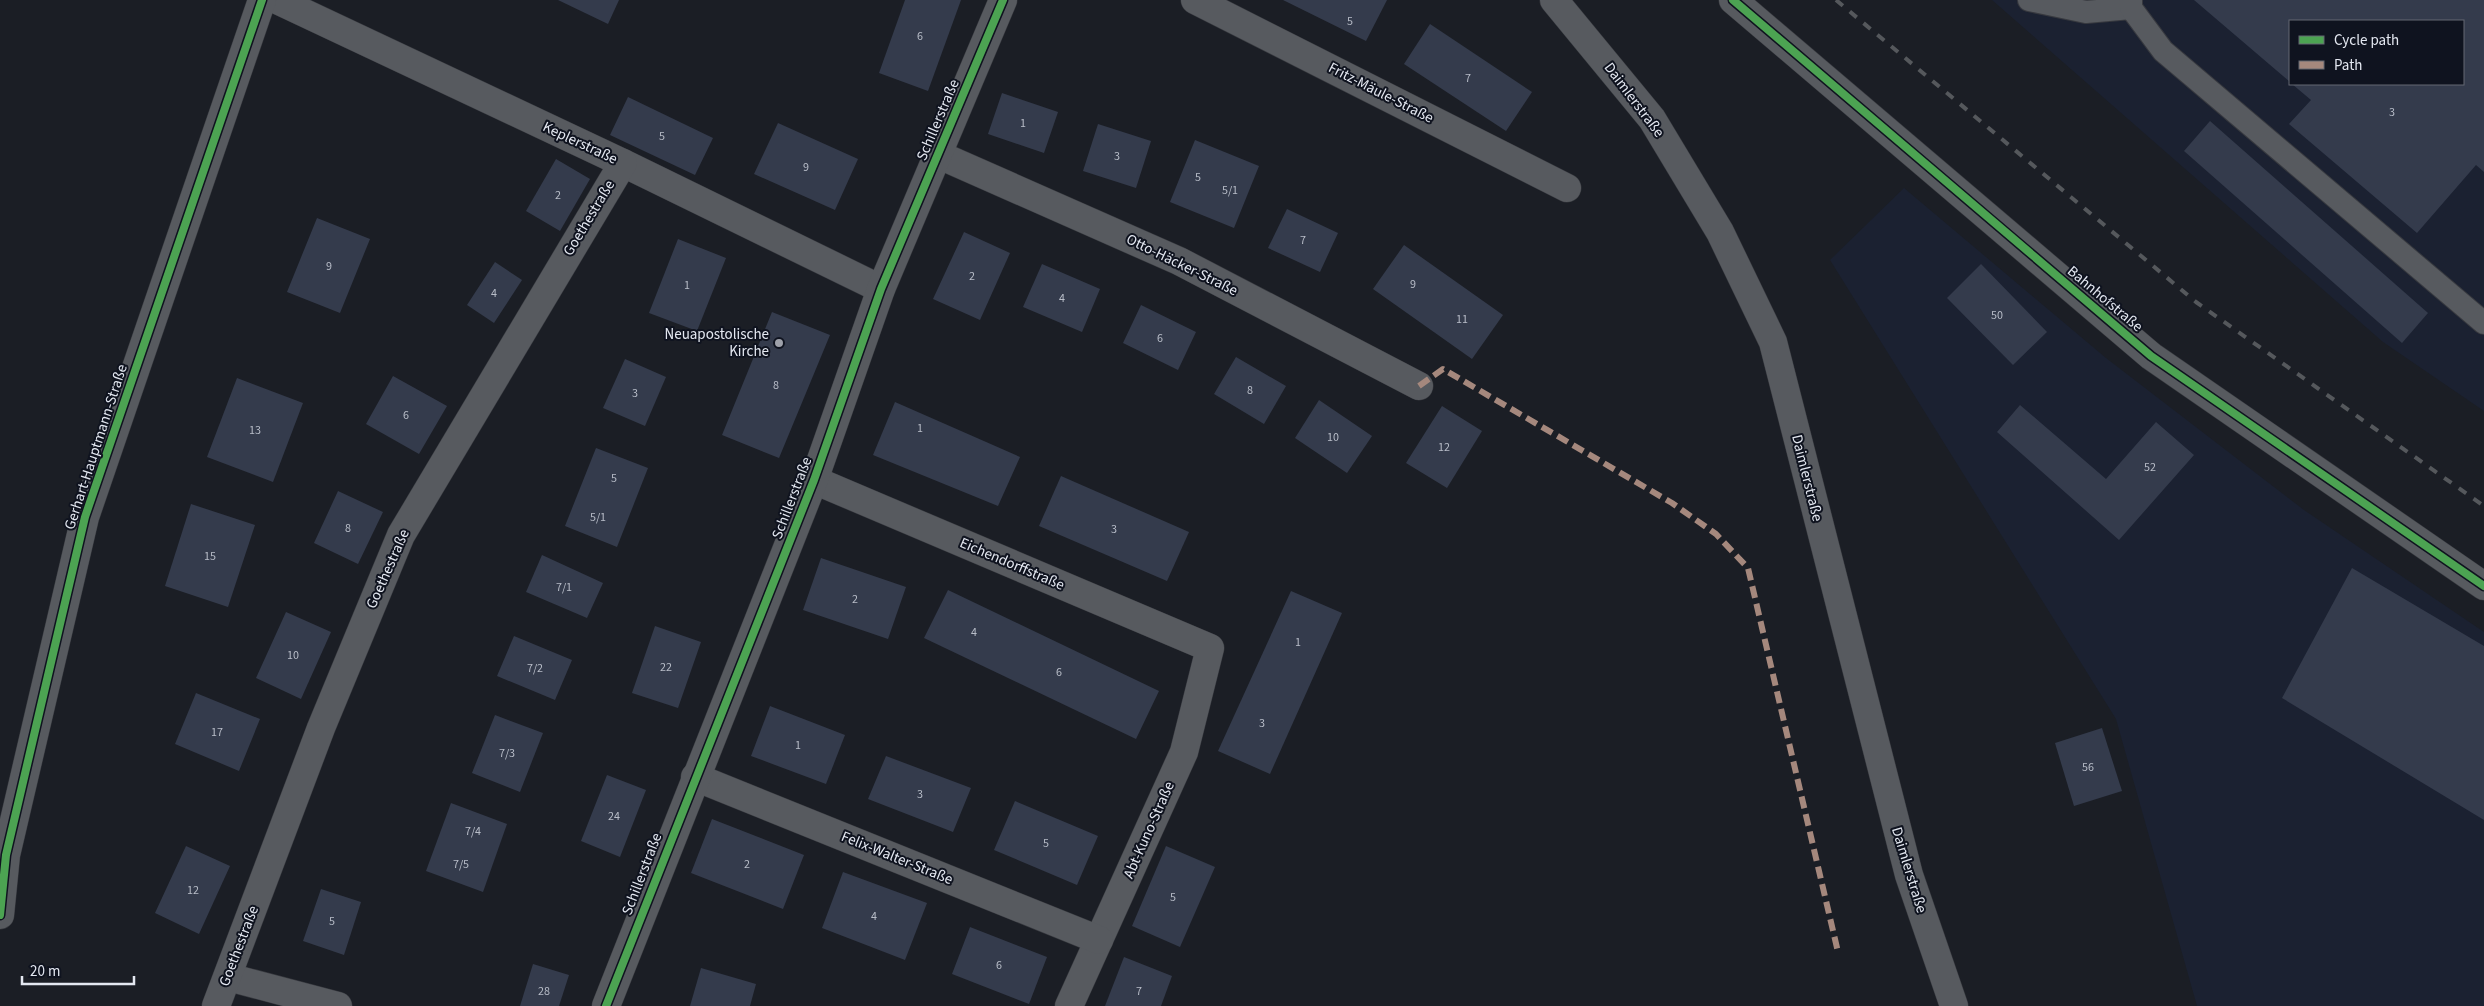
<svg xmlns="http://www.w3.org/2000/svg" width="2484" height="1006" viewBox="0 0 2484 1006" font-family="'Source Sans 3',sans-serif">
  <rect width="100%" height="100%" fill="#1b1e25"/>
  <g fill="#1b2131" fill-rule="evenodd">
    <path d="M1992 0H2484V411L2383 342ZM2290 21H2463V84H2290Z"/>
    <polygon points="1904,188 2106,358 2304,510 2484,632 2484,1006 2197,1006 2116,719 1830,260"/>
  </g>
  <g fill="#343b4c">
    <polygon points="558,0 619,0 608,24"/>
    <polygon points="905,0 961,0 928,91 879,73"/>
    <polygon points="1283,0 1387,0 1366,41"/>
    <polygon points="2194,0 2484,0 2484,172 2476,165 2417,233 2289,124 2311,100 2292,84 2463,84 2463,21 2290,21 2290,82"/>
    <polygon points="1430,24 1532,92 1506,131 1404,64"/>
    <polygon points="1002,93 1058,112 1044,153 988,134"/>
    <polygon points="628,97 713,138 695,175 610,135"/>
    <polygon points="2210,121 2428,313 2402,343 2184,151"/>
    <polygon points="778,123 858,159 835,210 754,174"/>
    <polygon points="1098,124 1151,141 1136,188 1083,171"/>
    <polygon points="1195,140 1259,166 1234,228 1170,202"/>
    <polygon points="556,159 590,179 560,231 526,211"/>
    <polygon points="1287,209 1338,233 1320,272 1268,248"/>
    <polygon points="317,218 370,239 340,313 287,292"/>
    <polygon points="964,232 1010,253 980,320 933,299"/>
    <polygon points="678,239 726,258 697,331 649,313"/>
    <polygon points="1404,245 1503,315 1472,359 1373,289"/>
    <polygon points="495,262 522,280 494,323 467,305"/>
    <polygon points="1042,264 1100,289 1082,332 1023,307"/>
    <polygon points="1981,264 2047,332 2013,365 1947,298"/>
    <polygon points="1141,305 1196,332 1178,370 1123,343"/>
    <polygon points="772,312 830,335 779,458 722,435"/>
    <polygon points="1236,357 1286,386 1264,424 1214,394"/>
    <polygon points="625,359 666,377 645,426 603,408"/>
    <polygon points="393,376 447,406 419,454 366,424"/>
    <polygon points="237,378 303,403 273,482 207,457"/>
    <polygon points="1319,400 1372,436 1347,473 1295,438"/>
    <polygon points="895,402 1020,457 998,506 873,455"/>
    <polygon points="2020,405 2106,479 2156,422 2194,455 2119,540 1997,432"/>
    <polygon points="1442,406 1482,431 1447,488 1406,463"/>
    <polygon points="596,448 648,468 617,547 565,526"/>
    <polygon points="1061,476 1189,532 1167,581 1039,526"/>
    <polygon points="338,491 383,512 358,564 314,543"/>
    <polygon points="191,504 255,525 228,607 165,586"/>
    <polygon points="542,555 603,583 587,618 526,592"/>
    <polygon points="821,558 906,587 888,639 803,610"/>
    <polygon points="2352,568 2484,646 2484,820 2282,698"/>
    <polygon points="948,590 1159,691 1136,739 924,638"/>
    <polygon points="1291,591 1342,613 1270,774 1218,751"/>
    <polygon points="286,612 331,632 301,699 256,678"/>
    <polygon points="655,626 701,642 678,708 632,693"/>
    <polygon points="514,636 572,660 555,700 497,676"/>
    <polygon points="196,693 260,719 239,771 175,744"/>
    <polygon points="770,706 845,735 826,784 751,756"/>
    <polygon points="495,715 543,733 520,792 472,773"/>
    <polygon points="2102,728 2122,791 2074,806 2055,743"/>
    <polygon points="886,756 971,788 953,832 868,799"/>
    <polygon points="607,775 646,790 620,857 581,841"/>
    <polygon points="1015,801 1098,836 1077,885 994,850"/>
    <polygon points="451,803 507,824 483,892 426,871"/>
    <polygon points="712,819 804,855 783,909 691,873"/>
    <polygon points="186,846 230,866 199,934 155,913"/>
    <polygon points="1166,846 1215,867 1180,947 1132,926"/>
    <polygon points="843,872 927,903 905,960 822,928"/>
    <polygon points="321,889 361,902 344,955 303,941"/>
    <polygon points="970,927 1047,957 1029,1004 952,974"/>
    <polygon points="1124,957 1172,976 1161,1006 1105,1006"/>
    <polygon points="533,964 569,975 559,1006 520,1006"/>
    <polygon points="701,968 756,984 750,1006 690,1006"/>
  </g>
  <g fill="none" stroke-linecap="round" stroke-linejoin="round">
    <g stroke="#37393f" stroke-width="24">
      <g id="service">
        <polyline points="2029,0 2086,12 2131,8"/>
        <polyline points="2131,0 2131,8 2163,51 2484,323"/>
      </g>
    </g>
    <g stroke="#37393f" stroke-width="29">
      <g id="minor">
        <polyline points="277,0 623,163 881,289"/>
        <polyline points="1195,0 1567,188"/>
        <polyline points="1733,0 2151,356 2484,586"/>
        <polyline points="939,155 1179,261 1419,386"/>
        <polyline points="814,480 1210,648 1184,752 1069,1006"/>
        <polyline points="695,777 1099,940"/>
        <polyline points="0,915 6,855 85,517 262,0"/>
        <polyline points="228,977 338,1006"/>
        <polyline points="216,1006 321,728 401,535 623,163"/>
        <polyline points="606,1006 814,480 881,289 1003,0"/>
      </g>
    </g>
    <g stroke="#37393f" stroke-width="29">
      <polyline id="secondary" points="1554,0 1652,119 1720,232 1773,342 1909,875 1954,1006"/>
    </g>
    <use href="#service" stroke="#575a5f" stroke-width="22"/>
    <use href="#minor" stroke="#575a5f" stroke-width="28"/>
    <use href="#secondary" stroke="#575a5f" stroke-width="28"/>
    <polyline stroke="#55585c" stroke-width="4" stroke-dasharray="9 9" stroke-linecap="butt" points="1836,0 2196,302 2484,506"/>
    <polyline stroke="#a5887d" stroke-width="6" stroke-dasharray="12 6" stroke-linecap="butt" points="1419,386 1443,369 1672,503 1716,534 1748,568 1838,952"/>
    <g stroke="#0f131f" stroke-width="11">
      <g id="cycleway">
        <polyline points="1733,0 2151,356 2484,586"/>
        <polyline points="0,915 6,855 85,517 262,0"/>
        <polyline points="606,1006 814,480 881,289 1003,0"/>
      </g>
    </g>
    <use href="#cycleway" stroke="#4ca352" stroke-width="8"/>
  </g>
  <circle fill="#9ea1aa" stroke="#0f131f" stroke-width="2" cx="779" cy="343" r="5"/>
  <g text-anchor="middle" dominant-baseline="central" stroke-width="4" stroke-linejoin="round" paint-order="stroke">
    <g font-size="12" fill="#b8bdc8">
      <text x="1350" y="21">5</text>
      <text x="920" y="36">6</text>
      <text x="1468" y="78">7</text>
      <text x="2392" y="112">3</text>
      <text x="1023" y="123">1</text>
      <text x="662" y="136">5</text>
      <text x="1117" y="156">3</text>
      <text x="806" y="167">9</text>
      <text x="1198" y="177">5</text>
      <text x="1230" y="190">5/1</text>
      <text x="558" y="195">2</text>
      <text x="1303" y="240">7</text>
      <text x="329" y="266">9</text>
      <text x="972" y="276">2</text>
      <text x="1413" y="284">9</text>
      <text x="687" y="285">1</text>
      <text x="494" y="293">4</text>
      <text x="1062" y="298">4</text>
      <text x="1997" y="315">50</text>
      <text x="1462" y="319">11</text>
      <text x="1160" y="338">6</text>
      <text x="776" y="385">8</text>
      <text x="1250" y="390">8</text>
      <text x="635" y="393">3</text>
      <text x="406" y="415">6</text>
      <text x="920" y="428">1</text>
      <text x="255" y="430">13</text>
      <text x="1333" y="437">10</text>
      <text x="1444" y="447">12</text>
      <text x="2150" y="467">52</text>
      <text x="614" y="478">5</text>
      <text x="598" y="517">5/1</text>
      <text x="348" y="528">8</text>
      <text x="1114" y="529">3</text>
      <text x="210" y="556">15</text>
      <text x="564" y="587">7/1</text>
      <text x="855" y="599">2</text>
      <text x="974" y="632">4</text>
      <text x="1298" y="642">1</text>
      <text x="293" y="655">10</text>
      <text x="666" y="667">22</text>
      <text x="535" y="668">7/2</text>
      <text x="1059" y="672">6</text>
      <text x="1262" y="723">3</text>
      <text x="217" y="732">17</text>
      <text x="798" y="745">1</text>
      <text x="507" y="753">7/3</text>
      <text x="2088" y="767">56</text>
      <text x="920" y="794">3</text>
      <text x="614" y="816">24</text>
      <text x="473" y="831">7/4</text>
      <text x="1046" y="843">5</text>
      <text x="461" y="864">7/5</text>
      <text x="747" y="864">2</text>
      <text x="193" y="890">12</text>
      <text x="1173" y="897">5</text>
      <text x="874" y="916">4</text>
      <text x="332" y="921">5</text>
      <text x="999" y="965">6</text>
      <text x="544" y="991">28</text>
      <text x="1139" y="991">7</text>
    </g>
    <g font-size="15" fill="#e4e8f1" stroke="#0f131f">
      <text transform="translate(1381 93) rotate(27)">Fritz-Mäule-Straße</text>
      <text transform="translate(1634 100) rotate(53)">Daimlerstraße</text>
      <text transform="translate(938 120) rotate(-67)">Schillerstraße</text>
      <text transform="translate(580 143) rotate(25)">Keplerstraße</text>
      <text transform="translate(589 218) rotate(-59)">Goethestraße</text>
      <text transform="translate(1182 265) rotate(26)">Otto-Häcker-Straße</text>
      <text transform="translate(2105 299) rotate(40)">Bahnhofstraße</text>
      <text transform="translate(96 447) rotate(-72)">Gerhart-Hauptmann-Straße</text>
      <text transform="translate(1807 478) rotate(76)">Daimlerstraße</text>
      <text transform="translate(792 498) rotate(-69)">Schillerstraße</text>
      <text transform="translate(1012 564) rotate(23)">Eichendorffstraße</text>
      <text transform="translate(388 569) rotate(-66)">Goethestraße</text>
      <text transform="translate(1149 830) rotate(-66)">Abt-Kuno-Straße</text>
      <text transform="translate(897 858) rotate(22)">Felix-Walter-Straße</text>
      <text transform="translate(1909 870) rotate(73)">Daimlerstraße</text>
      <text transform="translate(642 874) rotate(-69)">Schillerstraße</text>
      <text transform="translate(239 946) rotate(-69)">Goethestraße</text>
    </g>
    <g font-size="15" fill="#e4e8f1" stroke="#0f131f" text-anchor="end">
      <text x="769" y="334">Neuapostolische<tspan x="769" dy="17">Kirche</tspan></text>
    </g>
  </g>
  <rect x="2289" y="20" width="175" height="65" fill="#0f131f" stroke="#646873"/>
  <rect x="2299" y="36" width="25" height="8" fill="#4ca352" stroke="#646873"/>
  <text x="2334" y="45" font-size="15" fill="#e4e8f1">Cycle path</text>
  <rect x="2299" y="61" width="25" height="8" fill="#a5887d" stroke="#646873"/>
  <text x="2334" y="70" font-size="15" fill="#e4e8f1">Path</text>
  <path d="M22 976v8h112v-8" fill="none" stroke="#e4e8f1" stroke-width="2.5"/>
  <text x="30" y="976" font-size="15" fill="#e4e8f1" stroke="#0f131f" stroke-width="4" paint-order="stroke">20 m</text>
</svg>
